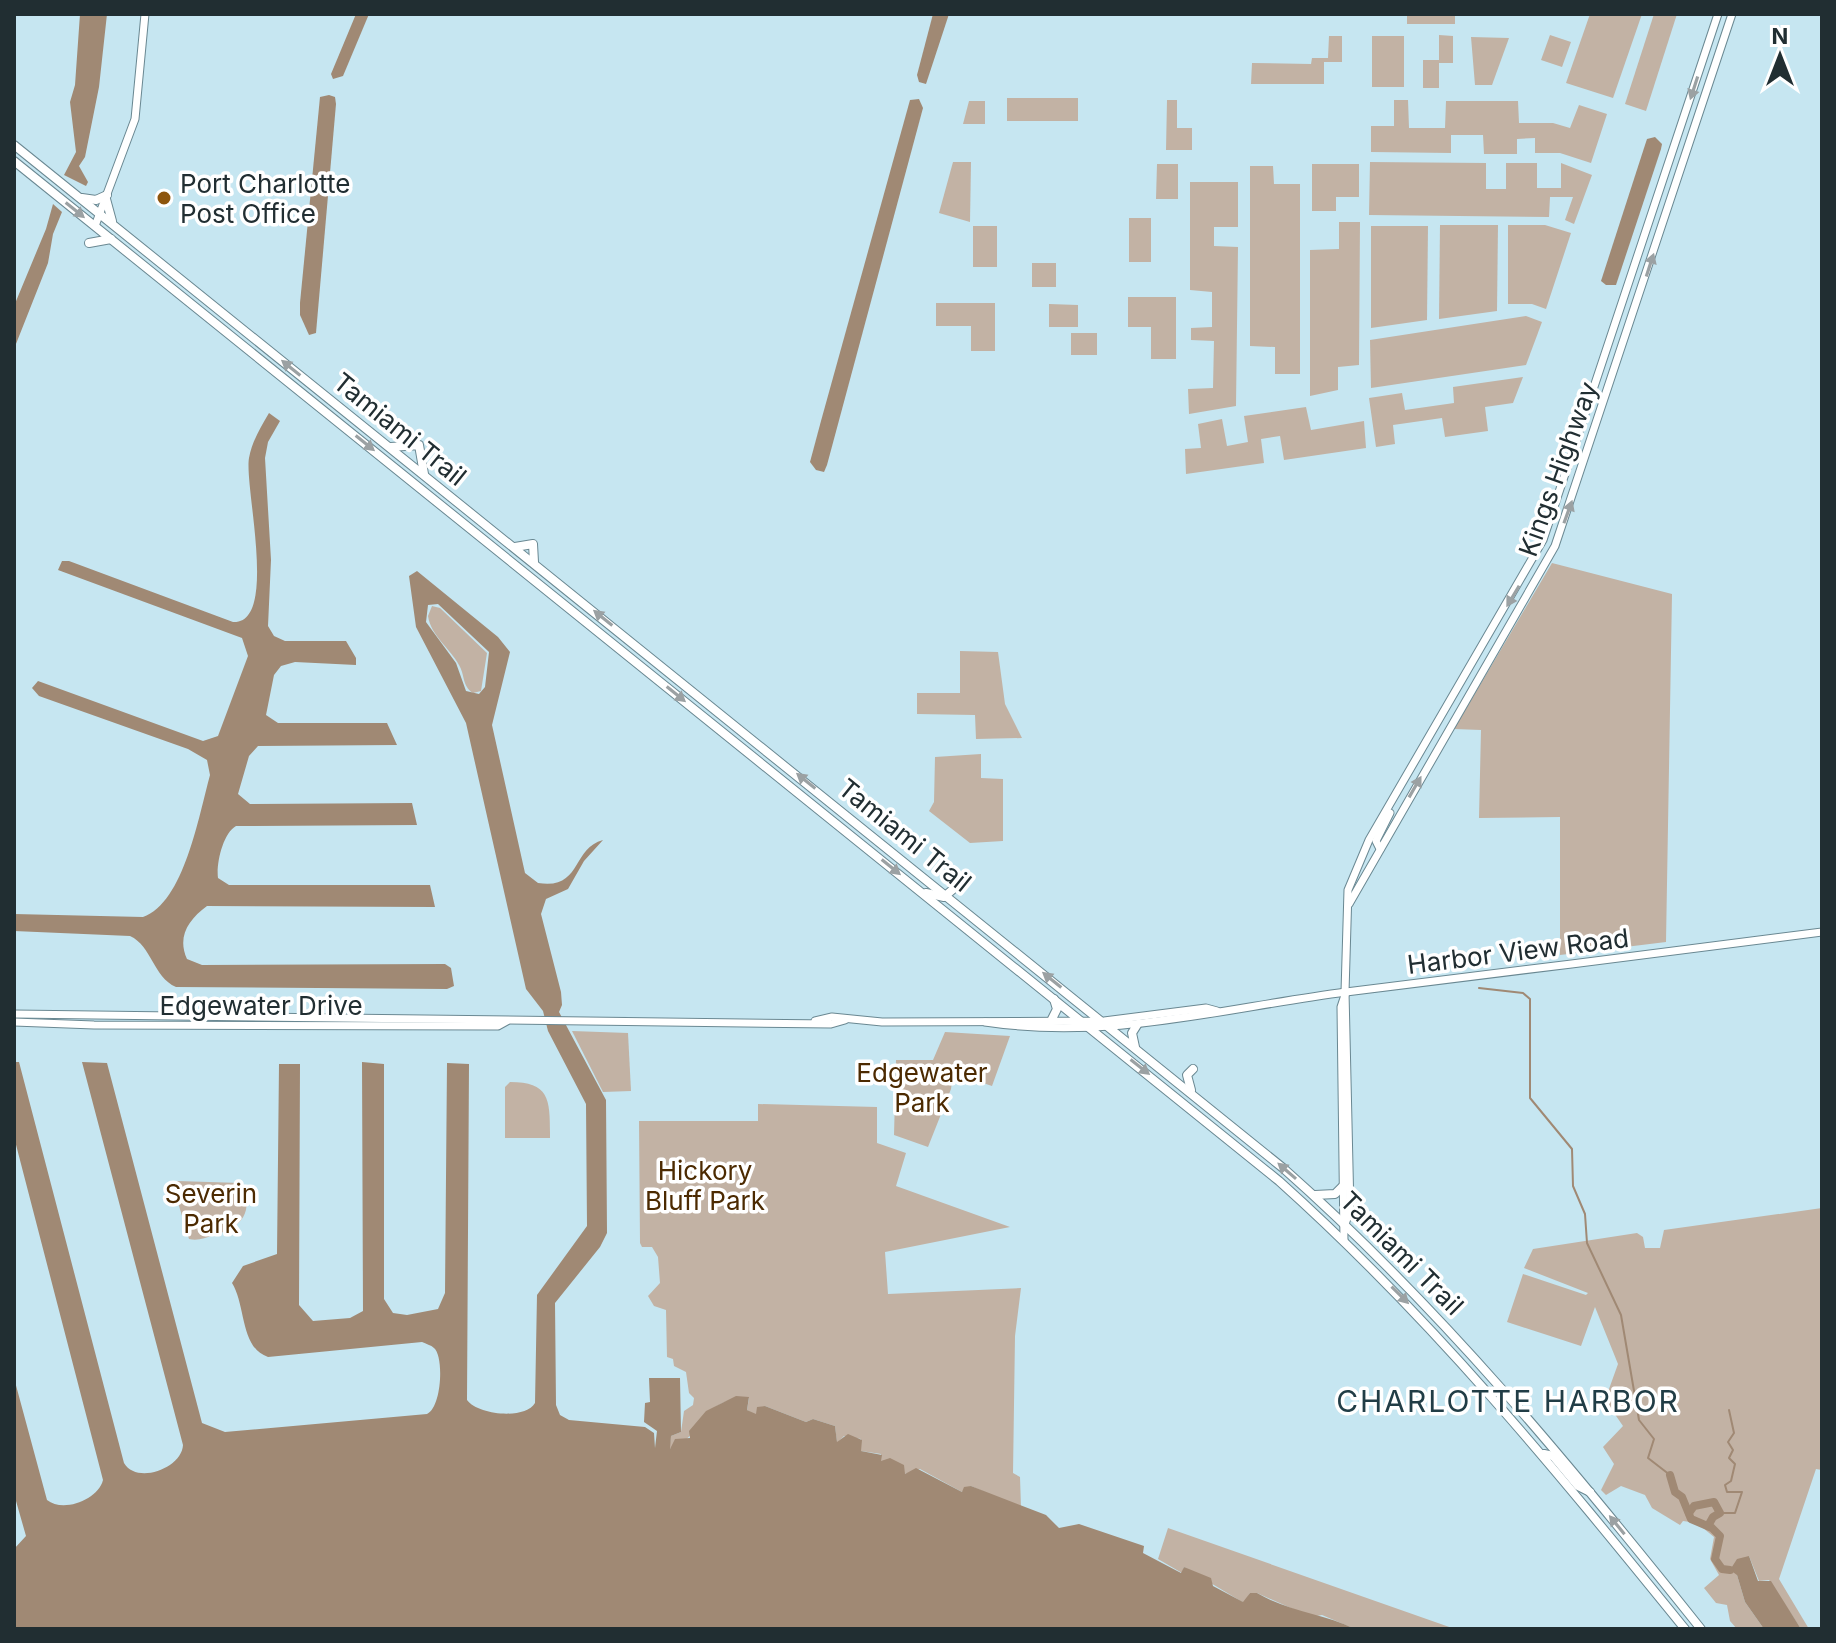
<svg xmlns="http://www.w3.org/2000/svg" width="1836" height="1643" viewBox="0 0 1836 1643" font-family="Inter,sans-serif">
  <rect width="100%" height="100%" fill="#c6e6f1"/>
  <g fill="#c2b2a4">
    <rect x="1407" y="14" width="48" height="10"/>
    <polygon points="1590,14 1642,14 1613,98 1566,83"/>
    <polygon points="1654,14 1677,14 1646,111 1625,104"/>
    <polygon points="1439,35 1453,36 1453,63 1439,63 1439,88 1423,88 1423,60 1439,60"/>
    <polygon points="1550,35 1571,42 1562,67 1541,60"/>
    <polygon points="1329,36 1342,36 1342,62 1324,62 1324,84 1251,84 1252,63 1311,64 1312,58 1328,58"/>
    <rect x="1372" y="36" width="32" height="51"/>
    <polygon points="1471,37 1509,38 1492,85 1475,85"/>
    <rect x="1007" y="98" width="71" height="23"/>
    <polygon points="1167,100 1177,100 1177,128 1192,128 1192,150 1166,150"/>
    <polygon points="1394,100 1408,100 1409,128 1445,128 1446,101 1518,101 1519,123 1553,123 1570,128 1579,105 1607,114 1591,163 1560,153 1535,153 1535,138 1517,139 1517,154 1484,154 1483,135 1451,135 1451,153 1371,152 1371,126 1394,126"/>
    <polygon points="969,101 985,101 985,124 963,124"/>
    <polygon points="953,162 971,162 970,222 939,213"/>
    <polygon points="1370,162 1486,163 1486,189 1506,189 1506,163 1537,163 1537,188 1561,188 1561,163 1592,175 1574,224 1565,220 1573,197 1550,197 1549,217 1369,215"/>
    <polygon points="1157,164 1178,164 1178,199 1156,199"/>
    <polygon points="1312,164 1359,164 1359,197 1336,197 1336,211 1312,211"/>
    <polygon points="1250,166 1273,166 1274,184 1300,184 1300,374 1275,374 1275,347 1250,346"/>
    <polygon points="1190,182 1238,182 1238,227 1214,227 1214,246 1238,247 1236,406 1189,414 1188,389 1213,388 1214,341 1191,340 1191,328 1212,327 1212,292 1190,290"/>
    <rect x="1129" y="218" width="22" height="44"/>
    <polygon points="1339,222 1360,222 1359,365 1338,367 1338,390 1310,396 1310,250 1339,249"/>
    <polygon points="1440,225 1498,225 1497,311 1439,319"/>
    <polygon points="1508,225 1545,225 1571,233 1546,309 1532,304 1508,304"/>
    <rect x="973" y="226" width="24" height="41"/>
    <polygon points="1371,226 1428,226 1427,320 1371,328"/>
    <rect x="1032" y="263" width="24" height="24"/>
    <polygon points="1128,297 1176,297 1176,359 1151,359 1151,327 1128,327"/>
    <polygon points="936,303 995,303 995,351 971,351 971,326 936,326"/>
    <polygon points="1049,304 1078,305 1078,327 1049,327"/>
    <polygon points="1526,316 1542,322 1526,365 1371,388 1370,340"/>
    <rect x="1071" y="333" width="26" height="22"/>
    <polygon points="1523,377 1513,403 1485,407 1488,431 1445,437 1442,418 1393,425 1395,444 1376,447 1369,398 1402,393 1405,410 1454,403 1453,387"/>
    <polygon points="1306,407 1311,430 1364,421 1366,448 1284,460 1280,436 1261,439 1264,463 1186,474 1185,449 1201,448 1198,424 1222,419 1227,446 1248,442 1244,416"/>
    <polygon points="1552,563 1672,594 1666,942 1560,955 1560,817 1479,818 1481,730 1454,729"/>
    <path d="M432 606 440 608 487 653 481 691 473 693C462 686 465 675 459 665 450 648 431 636 428 616Z"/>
    <polygon points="960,651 998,652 1005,704 1022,738 976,739 975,715 917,714 917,693 960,693"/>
    <polygon points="981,754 981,778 1003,779 1003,841 970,843 929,811 934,802 935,757"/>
    <polygon points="572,1031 628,1033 631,1091 603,1092"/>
    <polygon points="945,1032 1010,1036 992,1086 953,1073 951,1089 928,1147 894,1135 896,1060 933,1060"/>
    <path d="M510 1082C551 1082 550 1101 550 1138H505V1087Z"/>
    <path d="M758 1104 877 1107V1143L906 1153 896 1186 1010 1227 885 1252 888 1294 1021 1288 1015 1336 1013 1473 1020 1477 1021 1508 971 1486 962 1492 920 1469 905 1474 881 1462V1454L861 1451V1439L844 1436 837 1443 835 1426 813 1419 806 1422 765 1406 756 1415 747 1410 749 1398C697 1398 705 1438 669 1449L671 1436 681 1432 684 1411 693 1405 694 1398 689 1393 686 1372 674 1366 673 1359 667 1357 666 1310 654 1306 648 1296 660 1283 658 1257 652 1247H642L640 1243 639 1121H758Z"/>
    <path d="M177 1181 241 1183C255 1211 242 1228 214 1235 205 1238 198 1241 189 1239L173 1186Z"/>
    <polygon points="1822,1208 1822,1470 1816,1469 1779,1579 1809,1629 1801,1629 1769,1580 1759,1581 1749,1556 1737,1575 1745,1602 1764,1629 1737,1629 1730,1621 1727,1605 1716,1603 1704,1588 1719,1575 1710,1559 1714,1537 1697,1523 1683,1521 1680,1525 1652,1508 1645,1495 1621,1486 1606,1495 1601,1490 1614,1464 1603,1447 1623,1426 1605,1400 1618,1364 1595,1307 1581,1346 1507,1322 1523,1274 1586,1295 1588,1293 1524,1268 1533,1249 1637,1233 1643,1237 1645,1248 1660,1248 1664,1230"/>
    <polygon points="1168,1528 1455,1629 1355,1629 1322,1615 1311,1617 1257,1593 1250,1593 1244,1603 1184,1567 1182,1573 1158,1559"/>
  </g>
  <g fill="#a08974" fill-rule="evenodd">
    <polygon points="80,14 107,14 99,87 85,157 79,166 88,182 86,186 64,175 76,152 70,102 75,85"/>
    <polygon points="356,14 369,14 343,76 333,79 331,74"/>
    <polygon points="933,14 949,14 926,84 919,82 917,75"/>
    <polygon points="329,95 335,97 336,104 316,333 309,335 300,315 300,303 320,97"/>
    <polygon points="919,99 923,108 827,465 824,472 816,470 810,462 821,421 910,100"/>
    <polygon points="1655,137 1662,144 1661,149 1616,285 1606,285 1601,281 1645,145 1647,139"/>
    <polygon points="53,204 62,212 53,234 48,263 14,349 14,306 46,229"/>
    <path d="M269 413 280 421 268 442 265 458 271 560 268 626 274 636 285 641H346L356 658V665L295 662 281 666 274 675 266 715 278 723H387L397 745 258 746 249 756 238 794 250 804 412 803 417 825 236 826C223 833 216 864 218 878L229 885H430L435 907 207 906C188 920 177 937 187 959L202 965 445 964 451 968 454 986 447 989 176 987C153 977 152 946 130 936L14 931V914L143 917C184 903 199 815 210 775L207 760 188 749 39 696 32 688 38 681 203 741 218 736 248 656 242 638 58 570 62 561H69L233 622C279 624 244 487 249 458 252 441 261 427 269 413Z"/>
    <path d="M417 571 498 637 510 652 492 725 525 873 538 883C582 890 571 849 603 840L584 861 568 889 546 899 541 914 561 992 562 1005 559 1012 606 1100 607 1233 600 1247 555 1303 556 1405 560 1415 569 1420 645 1427 654 1433 655 1448 657 1431 644 1422 645 1403 650 1402 649 1378H680L681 1432 671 1436 670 1449 675 1439 690 1438 689 1431 706 1411 736 1396 749 1397 747 1410 756 1414 757 1407 765 1406 806 1422 813 1419 835 1426 837 1442 848 1434 862 1440 861 1451 882 1455 881 1461 890 1458 904 1465 905 1474 916 1468 962 1492 964 1487 971 1486 1046 1515 1059 1528 1079 1524 1144 1546 1143 1553 1181 1573 1184 1567 1211 1578 1213 1586 1243 1602 1250 1593H1257C1289 1612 1322 1613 1355 1629H14V1549L26 1536 14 1494V1378L47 1500C63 1513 98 1500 103 1480L14 1137V1062H19L124 1463C137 1485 182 1468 183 1445L82 1062 107 1063 202 1423 225 1432 427 1414C442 1407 444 1356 434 1348 431 1345 426 1344 422 1342L268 1357C240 1348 246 1305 232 1283L243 1266 277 1254 279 1064H300L299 1305 313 1321 350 1318 363 1311 362 1062 384 1064V1299L393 1313 407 1315 438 1309 445 1293 447 1063 469 1064 467 1400C478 1415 525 1420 535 1403L537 1295 587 1226 586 1104 548 1031 543 1011 526 989 466 723 416 627 409 576ZM438 604 489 652 485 687 479 694 466 691 456 663 426 622 428 605Z"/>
    <polygon points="1749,1556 1758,1581 1771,1581 1801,1629 1764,1629 1745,1602 1737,1575 1730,1570 1737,1559"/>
  </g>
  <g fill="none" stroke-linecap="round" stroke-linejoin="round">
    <g stroke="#a08974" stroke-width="2">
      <polyline points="1479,988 1523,993 1530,999 1530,1098 1572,1149 1573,1186 1585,1214 1587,1243 1621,1315 1639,1420 1654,1439 1648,1458 1670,1475"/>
      <polyline points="1720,1513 1735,1513 1742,1492 1727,1492 1725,1485 1731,1481 1735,1464 1729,1458 1733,1450 1728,1442 1734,1433 1729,1410"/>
    </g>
    <g stroke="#a08974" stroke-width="8">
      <polyline points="1670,1475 1675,1492 1682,1497 1691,1519 1712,1528 1720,1536 1715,1559 1722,1569 1730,1570"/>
      <polyline points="1689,1513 1694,1506 1714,1502 1720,1513 1713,1517 1708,1526"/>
    </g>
    <g stroke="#6a8892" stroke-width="9">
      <g id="secondary">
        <polyline points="95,226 135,119 145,14"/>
        <polyline points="1380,849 1376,841 1390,813"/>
        <polyline points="1349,904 1555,546 1732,14"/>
        <polyline points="14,1014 831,1024 845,1020"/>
        <polyline points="815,1021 832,1017 882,1022 1104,1021 1206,1008 1217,1011"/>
        <polyline points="14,1022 94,1025 498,1026 507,1021"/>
        <path d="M985 1022C1110 1041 1223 1008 1346 992 1505 972 1663 953 1822 932"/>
        <polyline points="1345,1224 1350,1210 1345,992 1348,890 1369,840 1543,540 1718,14"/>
        <polyline points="1344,1240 1341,1007 1345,995"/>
      </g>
    </g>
    <g stroke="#6a8892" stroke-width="10">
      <g id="primary">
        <path d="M14 145 1283 1168C1441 1308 1570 1465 1701 1629"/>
        <path d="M14 161 1279 1181C1434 1320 1555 1469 1685 1629"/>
        <polyline points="82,198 96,200 107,195"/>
        <polyline points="106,199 112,221"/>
        <polyline points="89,243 111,239"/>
        <polyline points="391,447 419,445 424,474"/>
        <polyline points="515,547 533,544 534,562"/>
        <polyline points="926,893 944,897 958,885"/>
        <polyline points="1052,1019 1057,1009 1054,999"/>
        <polyline points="1135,1047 1132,1033 1137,1025"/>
        <polyline points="1191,1090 1187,1075 1193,1069"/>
        <polyline points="1315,1195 1335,1194 1343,1186"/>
        <polyline points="1544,1454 1553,1456 1578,1486 1590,1492"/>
      </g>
    </g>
    <use href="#secondary" stroke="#fff" stroke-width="7"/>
    <use href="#primary" stroke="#fff" stroke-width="8"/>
  </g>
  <defs><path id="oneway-solid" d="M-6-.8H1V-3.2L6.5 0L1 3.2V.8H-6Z" transform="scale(2)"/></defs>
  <g fill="#9ba1a3">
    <use href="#oneway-solid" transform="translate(1694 88) rotate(108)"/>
    <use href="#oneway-solid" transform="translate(75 210) rotate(39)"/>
    <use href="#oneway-solid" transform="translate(1650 265) rotate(-72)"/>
    <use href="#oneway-solid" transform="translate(291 368) rotate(-141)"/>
    <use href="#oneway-solid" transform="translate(365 443) rotate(39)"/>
    <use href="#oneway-solid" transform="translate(1568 512) rotate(-70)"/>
    <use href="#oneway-solid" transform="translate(1513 596) rotate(121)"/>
    <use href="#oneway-solid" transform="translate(603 618) rotate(-141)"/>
    <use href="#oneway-solid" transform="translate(676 694) rotate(39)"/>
    <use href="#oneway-solid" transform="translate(806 781) rotate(-141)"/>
    <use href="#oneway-solid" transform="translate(1415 787) rotate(-60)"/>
    <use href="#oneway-solid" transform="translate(891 867) rotate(39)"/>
    <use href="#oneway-solid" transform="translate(1052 980) rotate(-141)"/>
    <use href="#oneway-solid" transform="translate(1140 1067) rotate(38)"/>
    <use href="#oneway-solid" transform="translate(1287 1171) rotate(-139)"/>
    <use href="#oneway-solid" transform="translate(1400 1295) rotate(45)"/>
    <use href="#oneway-solid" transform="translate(1617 1525) rotate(-129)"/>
  </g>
  <circle fill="#8d550d" stroke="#fff" stroke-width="3" cx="164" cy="198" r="8"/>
  <g text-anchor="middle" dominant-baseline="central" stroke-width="7" stroke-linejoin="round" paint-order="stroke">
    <g font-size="26" fill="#212e32" stroke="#fff" text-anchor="start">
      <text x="180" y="183">Port Charlotte<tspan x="180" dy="30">Post Office</tspan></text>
    </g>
    <g font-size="26" fill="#212e32" stroke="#fff">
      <text transform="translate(400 429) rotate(39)">Tamiami Trail</text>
      <text transform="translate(1558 469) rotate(-70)">Kings Highway</text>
      <text transform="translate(905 835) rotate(39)">Tamiami Trail</text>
      <text transform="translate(1518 951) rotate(-7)">Harbor View Road</text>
      <text x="261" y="1005">Edgewater Drive</text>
      <text transform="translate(1402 1253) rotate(45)">Tamiami Trail</text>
    </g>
    <g font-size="26" fill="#4c2a01" stroke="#fff">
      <text x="922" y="1072">Edgewater<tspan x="922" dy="30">Park</tspan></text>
      <text x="705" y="1170">Hickory<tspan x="705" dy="30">Bluff Park</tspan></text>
      <text x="211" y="1193">Severin<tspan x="211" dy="30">Park</tspan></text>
    </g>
    <g font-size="30" letter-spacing="2" fill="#213d46" stroke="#fff">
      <text x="1508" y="1401">CHARLOTTE HARBOR</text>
    </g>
  </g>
  <rect width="1836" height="1643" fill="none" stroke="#212e32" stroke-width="32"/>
  <g transform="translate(1780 56)" stroke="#ffffff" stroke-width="6" paint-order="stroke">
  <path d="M0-6L14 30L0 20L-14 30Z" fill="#212e32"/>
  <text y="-12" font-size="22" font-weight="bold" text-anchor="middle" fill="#212e32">N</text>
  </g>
</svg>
